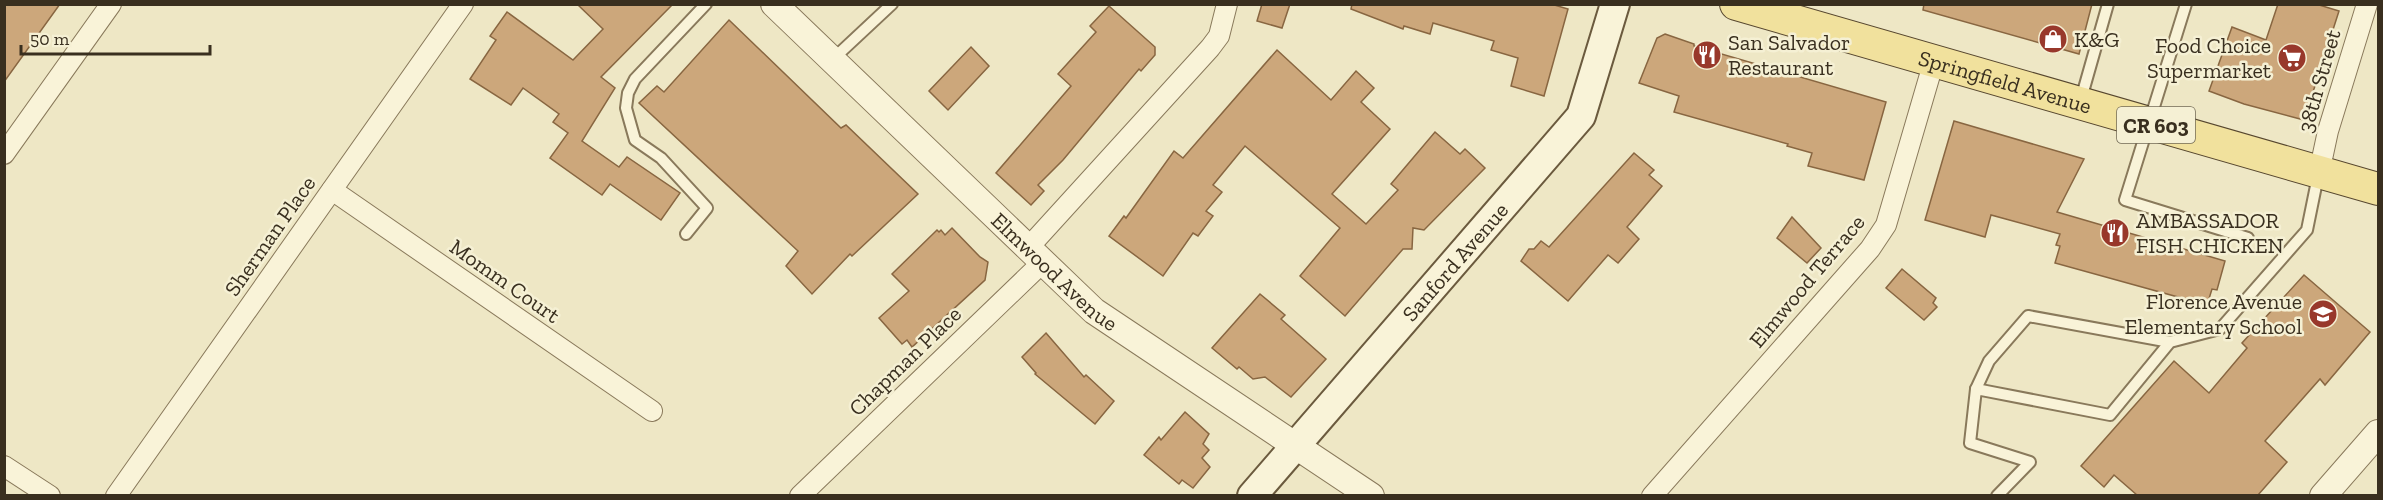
<svg xmlns="http://www.w3.org/2000/svg" width="2383" height="500" viewBox="0 0 2383 500" font-family="'Zilla Slab',serif">
  <rect width="100%" height="100%" fill="#eee7c5"/>
  <g fill="#cca77b" stroke="#886641" stroke-width="1.5">
    <polygon points="4,4 60,4 4,82"/>
    <polygon points="577,4 673,4 601,77 615,88 582,141 619,167 627,157 680,193 661,220 610,184 602,195 550,158 568,133 553,122 559,114 523,88 511,105 470,79 496,40 490,36 507,12 573,60 603,29"/>
    <polygon points="1262,4 1290,4 1282,28 1257,21"/>
    <polygon points="1352,4 1551,4 1568,9 1544,96 1511,86 1518,58 1491,50 1494,41 1433,23 1430,34 1404,26 1403,29 1351,9"/>
    <polygon points="1924,4 2092,4 2079,54 1923,10"/>
    <polygon points="2278,4 2316,4 2339,11 2304,120 2244,104 2209,91 2232,27 2266,40"/>
    <polygon points="1109,6 1155,47 1155,55 1141,71 1139,69 1063,160 1038,185 1044,191 1031,205 996,173 1071,86 1058,74 1096,32 1090,26"/>
    <polygon points="729,20 841,128 846,125 918,194 852,256 850,254 812,294 786,266 798,251 639,103 657,86 664,92"/>
    <polygon points="1665,34 1694,44 1694,46 1886,102 1864,180 1808,166 1812,153 1787,146 1788,144 1674,112 1679,96 1639,83 1657,38"/>
    <polygon points="971,47 989,66 948,110 929,91"/>
    <polygon points="1277,50 1331,100 1356,71 1374,88 1361,102 1390,129 1332,194 1366,224 1398,190 1391,184 1435,132 1460,154 1465,149 1485,168 1424,230 1413,228 1412,249 1403,249 1345,316 1300,276 1340,228 1245,146 1213,185 1222,192 1206,211 1213,216 1198,236 1193,233 1163,276 1109,236 1124,216 1126,218 1174,151 1183,158"/>
    <polygon points="1954,121 2084,159 2057,212 2225,261 2217,290 2212,289 2207,305 2055,263 2060,246 2056,245 2060,234 1991,215 1985,237 1925,220"/>
    <polygon points="1634,153 1654,170 1649,175 1662,186 1627,227 1639,239 1618,263 1608,255 1568,301 1521,261 1529,249 1534,249 1541,241 1549,247"/>
    <polygon points="1792,217 1821,248 1807,263 1777,238"/>
    <polygon points="952,228 980,257 988,262 985,280 912,347 907,340 902,344 879,318 909,291 892,274 937,230 939,232 941,230 945,235"/>
    <polygon points="1902,269 1936,298 1933,303 1937,307 1924,320 1886,288"/>
    <polygon points="2304,275 2370,332 2325,385 2320,379 2265,441 2287,462 2258,495 2137,495 2114,475 2104,487 2081,466 2174,361 2209,393 2247,348 2242,343"/>
    <polygon points="1260,294 1285,315 1281,319 1326,359 1291,397 1265,377 1253,379 1239,367 1237,369 1212,348"/>
    <polygon points="1046,333 1084,377 1086,375 1114,401 1095,424 1035,374 1036,373 1022,357"/>
    <polygon points="1185,412 1209,434 1203,444 1209,450 1202,458 1210,467 1193,488 1182,480 1179,484 1144,455 1159,437 1161,440"/>
  </g>
  <g fill="none" stroke-linecap="round" stroke-linejoin="round">
    <g stroke="#89795b" stroke-width="14">
      <g id="service">
        <polyline points="2186,4 2125,200 2248,238"/>
        <polyline points="832,60 892,4"/>
        <polyline points="2081,99 2108,4"/>
        <polyline points="686,234 707,208 661,158 635,140 626,108 628,93 635,79 706,4"/>
        <polyline points="1976,389 1989,361 2028,316 2170,342"/>
        <polyline points="1997,496 2030,462 1970,443 1976,389 2110,415 2170,342 2220,329 2307,230 2318,176"/>
      </g>
    </g>
    <g stroke="#89795b" stroke-width="22">
      <g id="minor">
        <polyline points="4,154 111,4"/>
        <polyline points="2319,173 2328,131 2367,4"/>
        <polyline points="332,190 652,411"/>
        <polyline points="1028,248 1210,48 1219,36 1227,4"/>
        <polyline points="4,466 50,496"/>
        <polyline points="116,496 463,4"/>
        <polyline points="800,496 1043,262"/>
        <polyline points="1652,496 1870,249 1886,225 1934,61"/>
      </g>
    </g>
    <g stroke="#89795b" stroke-width="28">
      <g id="tertiary">
        <path id="s1" d="M774 4 1094 311 1371 496"/>
        <polyline points="2323,496 2378,433"/>
      </g>
    </g>
    <g stroke="#6b5a3e" stroke-width="32">
      <g id="secondary">
        <path id="s2" d="M1252 496 1581 116 1615 4"/>
      </g>
    </g>
    <g stroke="#57472f" stroke-width="34">
      <g id="primary">
        <path id="s3" d="M1736 4 2378 189"/>
      </g>
    </g>
    <use href="#service" stroke="#f9f3d8" stroke-width="10"/>
    <use href="#minor" stroke="#f9f3d8" stroke-width="20"/>
    <use href="#tertiary" stroke="#f9f3d8" stroke-width="26"/>
    <use href="#secondary" stroke="#f9f3d8" stroke-width="28"/>
    <use href="#primary" stroke="#f1e19d" stroke-width="32"/>
  </g>
  <defs>
    <g id="shop-disc" transform="scale(1.5)"><circle r="9.5" fill="#98382b" stroke="#f5f0d4"/><path d="M-5-2.5h2.3a2.7 3.5 0 0 1 5.4 0H5L5.5 6h-11ZM-1.5-2.5h3a1.5 2.3 0 0 0-3 0Z" fill="#fff"/></g>
    <g id="restaurant-disc" transform="scale(1.5)"><circle r="9.5" fill="#98382b" stroke="#f5f0d4"/><path d="M-5-6h1v4h1v-4h1v4h1v-4h1v5L-1.5 .5V6h-2V.5L-5-1ZM5-6V6H3V1.5H1.5Q1.5-4 5-6Z" fill="#fff"/></g>
    <g id="supermarket-disc" transform="scale(1.5)"><circle r="9.5" fill="#98382b" stroke="#f5f0d4"/><path d="M-6-5.5h2.5l.6 2H6L4.5 2H-2.5L-4.4-4H-6ZM-1.5 3.2a1.3 1.3 0 1 0 .1 0ZM3 3.2a1.3 1.3 0 1 0 .1 0Z" fill="#fff"/></g>
    <g id="school-disc" transform="scale(1.5)"><circle r="9.5" fill="#98382b" stroke="#f5f0d4"/><path d="M0-5L7-2L0 1L-7-2ZM-4 1L0 2.5L4 1V4Q0 6-4 4Z" fill="#fff"/></g>
  </defs>
  <g fill-rule="evenodd">
    <use href="#shop-disc" x="2053" y="39"/>
    <use href="#restaurant-disc" x="1707" y="55"/>
    <use href="#supermarket-disc" x="2292" y="58"/>
    <use href="#restaurant-disc" x="2115" y="233"/>
    <use href="#school-disc" x="2323" y="314"/>
  </g>
  <g text-anchor="middle" dominant-baseline="central" stroke-width="5" stroke-linejoin="round" paint-order="stroke">
    <rect fill="#f5f0d4" stroke="#716955" stroke-width="1.5" x="2117" y="107" width="78" height="36" rx="4.5"/>
    <g font-size="21" font-weight="bold" fill="#392f1f">
      <text x="2156" y="125">CR 603</text>
    </g>
    <g font-size="22" fill="#392f1f" stroke="#f5f0d4" text-anchor="start">
      <text x="2074" y="39">K&amp;G</text>
      <text x="1728" y="42">San Salvador<tspan x="1728" dy="25">Restaurant</tspan></text>
      <text x="2271" y="45" text-anchor="end">Food Choice<tspan x="2271" dy="25">Supermarket</tspan></text>
      <text x="2136" y="220">AMBASSADOR<tspan x="2136" dy="25">FISH CHICKEN</tspan></text>
      <text x="2302" y="301" text-anchor="end">Florence Avenue<tspan x="2302" dy="25">Elementary School</tspan></text>
    </g>
    <g font-size="22" fill="#392f1f" stroke="#f5f0d4">
      <text transform="translate(2319 81) rotate(-74)">38th Street</text>
      <text stroke="none"><textPath href="#s3" startOffset="280">Springfield Avenue</textPath></text>
      <text transform="translate(270 236) rotate(-55)">Sherman Place</text>
      <text stroke="none"><textPath href="#s2" startOffset="310">Sanford Avenue</textPath></text>
      <text stroke="none"><textPath href="#s1" startOffset="388">Elmwood Avenue</textPath></text>
      <text transform="translate(505 281) rotate(35)">Momm Court</text>
      <text transform="translate(1807 281) rotate(-50)">Elmwood Terrace</text>
      <text transform="translate(905 361) rotate(-44)">Chapman Place</text>
    </g>
  </g>
  <rect width="2383" height="500" fill="none" stroke="#392f1f" stroke-width="12"/>
  <path d="M21 45v9h189v-9" fill="none" stroke="#392f1f" stroke-width="3"/>
  <text x="30" y="45" font-size="18" fill="#392f1f" stroke="#f5f0d4" stroke-width="4.5" paint-order="stroke">50 m</text>
</svg>
